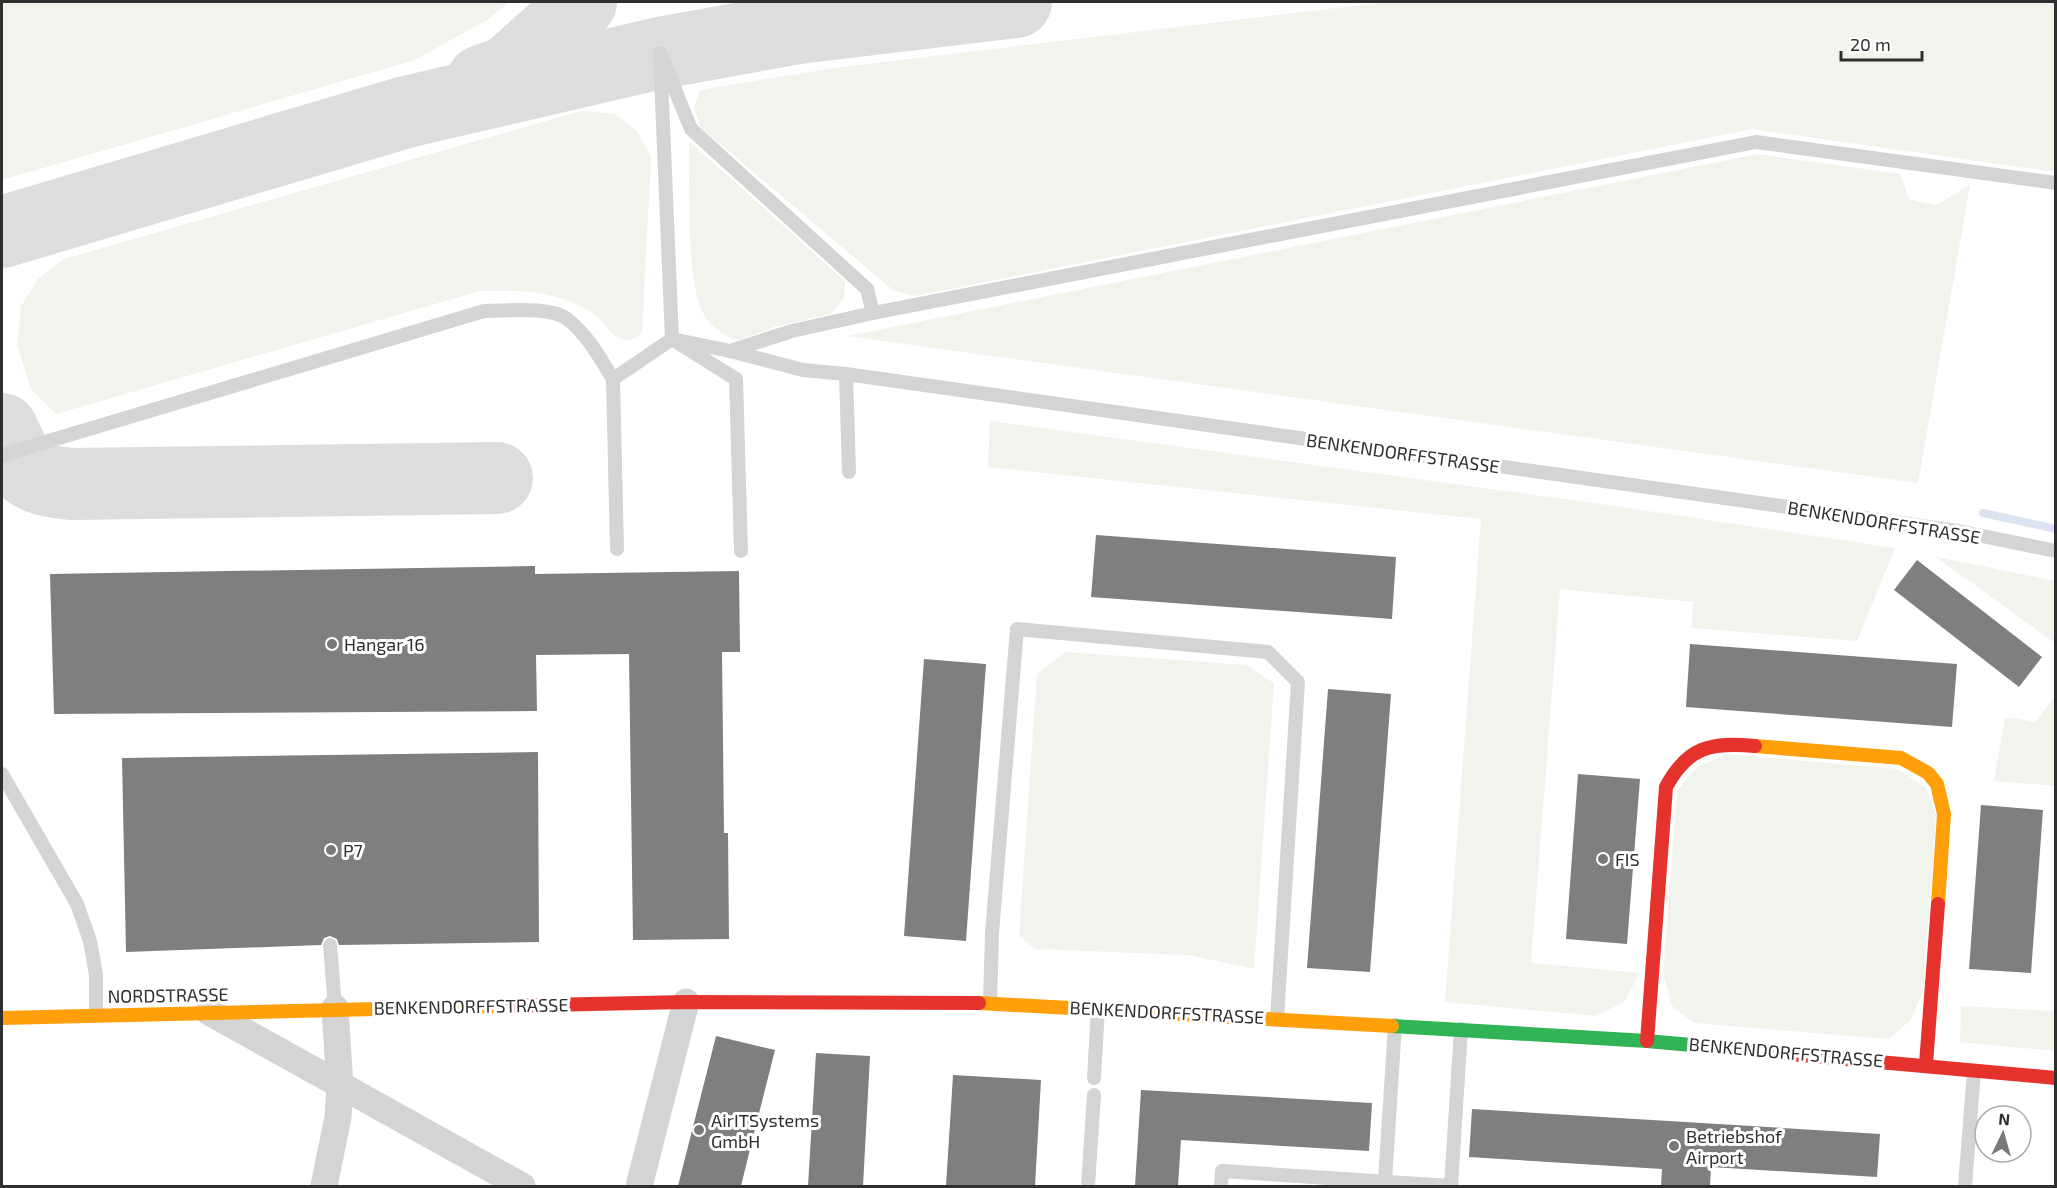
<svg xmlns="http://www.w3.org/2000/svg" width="2057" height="1188" viewBox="0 0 2057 1188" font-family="'Exo 2',sans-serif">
  <rect width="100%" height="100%" fill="#fff"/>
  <g fill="#f0f4ed">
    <polygon points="2,2 509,2 487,20 415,60 2,180"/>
    <polygon points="1386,2 2055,2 2055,172 1752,129 915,296 894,291 701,128 694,108 700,90 834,68"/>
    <path d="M581 111 614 114 637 131 651 157 642 333 630 341C604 335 612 327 595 315 560 290 520 290 480 291L56 414 31 389 17 344 21 306 38 279 64 259Z"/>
    <path d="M689 141 845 281 844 298 831 314 774 327 736 341C725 336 711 327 704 315 685 281 690 183 689 141Z"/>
    <polygon points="1757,154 1900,174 1909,199 1936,205 1970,185 1918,483 847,336"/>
    <polygon points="990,421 1608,505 1895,548 1857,641 1692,628 1693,602 1560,589 1531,963 1640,973 1624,1002 1596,1016 1445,1002 1481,519 988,467"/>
    <polygon points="1936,557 2055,581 2055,643"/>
    <polygon points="1066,652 1246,665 1274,683 1254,969 1188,955 1035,949 1019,936 1037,674"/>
    <polygon points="2055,696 2055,786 1994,781 2005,717 2035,722"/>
    <polygon points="1726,754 1898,769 1926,788 1936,815 1923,992 1910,1021 1889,1039 1694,1023 1672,1006 1663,974 1677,791 1696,768"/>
    <polygon points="1961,1006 2055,1011 2055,1051 1960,1042"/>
  </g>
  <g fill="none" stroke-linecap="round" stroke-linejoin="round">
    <polyline stroke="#dbe4f0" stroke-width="8" points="1983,513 2056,529"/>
    <g stroke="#ddd" stroke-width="72">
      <polyline points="482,81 509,71 561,24 581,2"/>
      <polyline points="2,232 406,112 660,53 798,28 1016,2"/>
      <path d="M2 429C21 470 23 479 71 484L497 478"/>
    </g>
  </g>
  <g fill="#7f7f7f">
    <polygon points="1096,535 1396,557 1392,619 1091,597"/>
    <polygon points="1917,560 2042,657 2019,687 1894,590"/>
    <polygon points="535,566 535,574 739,571 740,652 722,652 724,833 728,833 729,939 633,940 629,654 536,655 537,711 54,714 50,574"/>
    <polygon points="1690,644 1957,664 1952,727 1686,707"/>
    <polygon points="924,659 986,664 966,941 904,936"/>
    <polygon points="1328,689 1391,694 1370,972 1307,968"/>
    <polygon points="538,752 539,942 339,945 337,939 330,936 324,938 321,945 126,952 122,758"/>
    <polygon points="1578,774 1640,779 1627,944 1566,939"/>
    <polygon points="1981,805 2043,810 2031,973 1969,969"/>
    <polygon points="716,1036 775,1050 753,1137 741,1186 678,1186"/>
    <polygon points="816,1053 870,1056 863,1186 808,1186"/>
    <polygon points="953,1075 1041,1080 1035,1186 946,1186"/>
    <polygon points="1141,1090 1372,1103 1369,1151 1181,1140 1178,1186 1135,1186"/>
    <polygon points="1472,1109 1880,1134 1877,1177 1711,1167 1710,1186 1661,1186 1662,1169 1469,1157"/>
  </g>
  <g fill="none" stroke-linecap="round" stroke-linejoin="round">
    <g stroke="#d4d4d4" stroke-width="14">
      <polyline points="730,351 803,370 846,374 1958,531 2056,551"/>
      <polyline points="846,374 849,472"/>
      <polyline points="613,379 617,549"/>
      <path d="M2 455 484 311C504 311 551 306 567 319 587 334 600 358 613 379L672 339 730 351 792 331 873 313 1756 142 2056 183"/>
      <polyline points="741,551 736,379 672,339 660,53 691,129 867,289 873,313"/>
      <polyline points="2,774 77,904 90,941 96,975 96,1014"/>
      <polyline points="330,945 335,1008"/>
      <polyline points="990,1003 992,933 1017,629 1268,652 1298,682 1277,1018"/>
      <polyline points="1094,1078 1098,1008"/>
      <polyline points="1385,1181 1395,1025"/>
      <polyline points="1088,1186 1094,1095"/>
      <polyline points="1221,1186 1222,1171 1451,1186"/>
      <polyline points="1451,1186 1461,1029"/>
      <polyline points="1965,1186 1974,1071"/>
    </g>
    <g stroke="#d4d4d4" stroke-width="27">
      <polyline points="209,1012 522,1186"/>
      <polyline points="324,1186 338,1117 340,1087 335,1008"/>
      <polyline points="639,1186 686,1002"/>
    </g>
    <polyline stroke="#30b455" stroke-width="14" points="1392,1026 1647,1041 1790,1054"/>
    <g stroke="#ff9f0a" stroke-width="14">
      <polyline points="1755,746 1901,758 1928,773 1937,784 1944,814 1938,904"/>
      <polyline points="979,1003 1392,1026"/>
      <polyline points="2,1018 500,1006"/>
    </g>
    <g stroke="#e5322d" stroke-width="14">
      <polyline points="500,1006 686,1002 979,1003"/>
      <path d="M1647 1041 1666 787C1688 746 1712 742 1755 746"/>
      <polyline points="1790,1054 2056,1078"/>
      <polyline points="1926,1064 1938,904"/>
    </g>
  </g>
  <g fill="#787878" stroke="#fff" stroke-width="2">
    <circle cx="332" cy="644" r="6"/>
    <circle cx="331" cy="850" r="6"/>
    <circle cx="1603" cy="859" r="6"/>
    <circle cx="699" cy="1130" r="6"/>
    <circle cx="1674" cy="1146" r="6"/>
  </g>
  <g text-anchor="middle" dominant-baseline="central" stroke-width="6" stroke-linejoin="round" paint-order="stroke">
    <g font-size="18" fill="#2f2f2f" stroke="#fff">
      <text transform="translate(1403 453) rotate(8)">BENKENDORFFSTRASSE</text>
      <text transform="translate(1884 522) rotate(9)">BENKENDORFFSTRASSE</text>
      <text transform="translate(168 995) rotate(-1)">NORDSTRASSE</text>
      <text transform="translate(471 1006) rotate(-1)">BENKENDORFFSTRASSE</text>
      <text transform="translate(1167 1012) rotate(3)">BENKENDORFFSTRASSE</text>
      <text transform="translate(1786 1052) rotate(5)">BENKENDORFFSTRASSE</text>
    </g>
    <g font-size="18" fill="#2f2f2f" stroke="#fff" text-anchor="start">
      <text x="344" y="644">Hangar 16</text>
      <text x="343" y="850">P7</text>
      <text x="1615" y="859">FIS</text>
      <text x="711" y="1120">AirITSystems<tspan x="711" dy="21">GmbH</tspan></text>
      <text x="1686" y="1136">Betriebshof<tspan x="1686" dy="21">Airport</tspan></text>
    </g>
  </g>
  <rect width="2057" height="1188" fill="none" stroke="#2f2f2f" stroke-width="6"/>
  <g transform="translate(2003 1134) rotate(5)"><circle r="28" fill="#ffffff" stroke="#acacac" stroke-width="1.5"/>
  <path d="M0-4.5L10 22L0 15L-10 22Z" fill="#787878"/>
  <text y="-9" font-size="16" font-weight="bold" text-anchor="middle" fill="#2f2f2f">N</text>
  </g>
  <path d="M1841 51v9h81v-9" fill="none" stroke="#2f2f2f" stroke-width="3"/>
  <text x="1850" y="51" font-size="18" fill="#2f2f2f" stroke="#ffffff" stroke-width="4.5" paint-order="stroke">20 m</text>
</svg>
